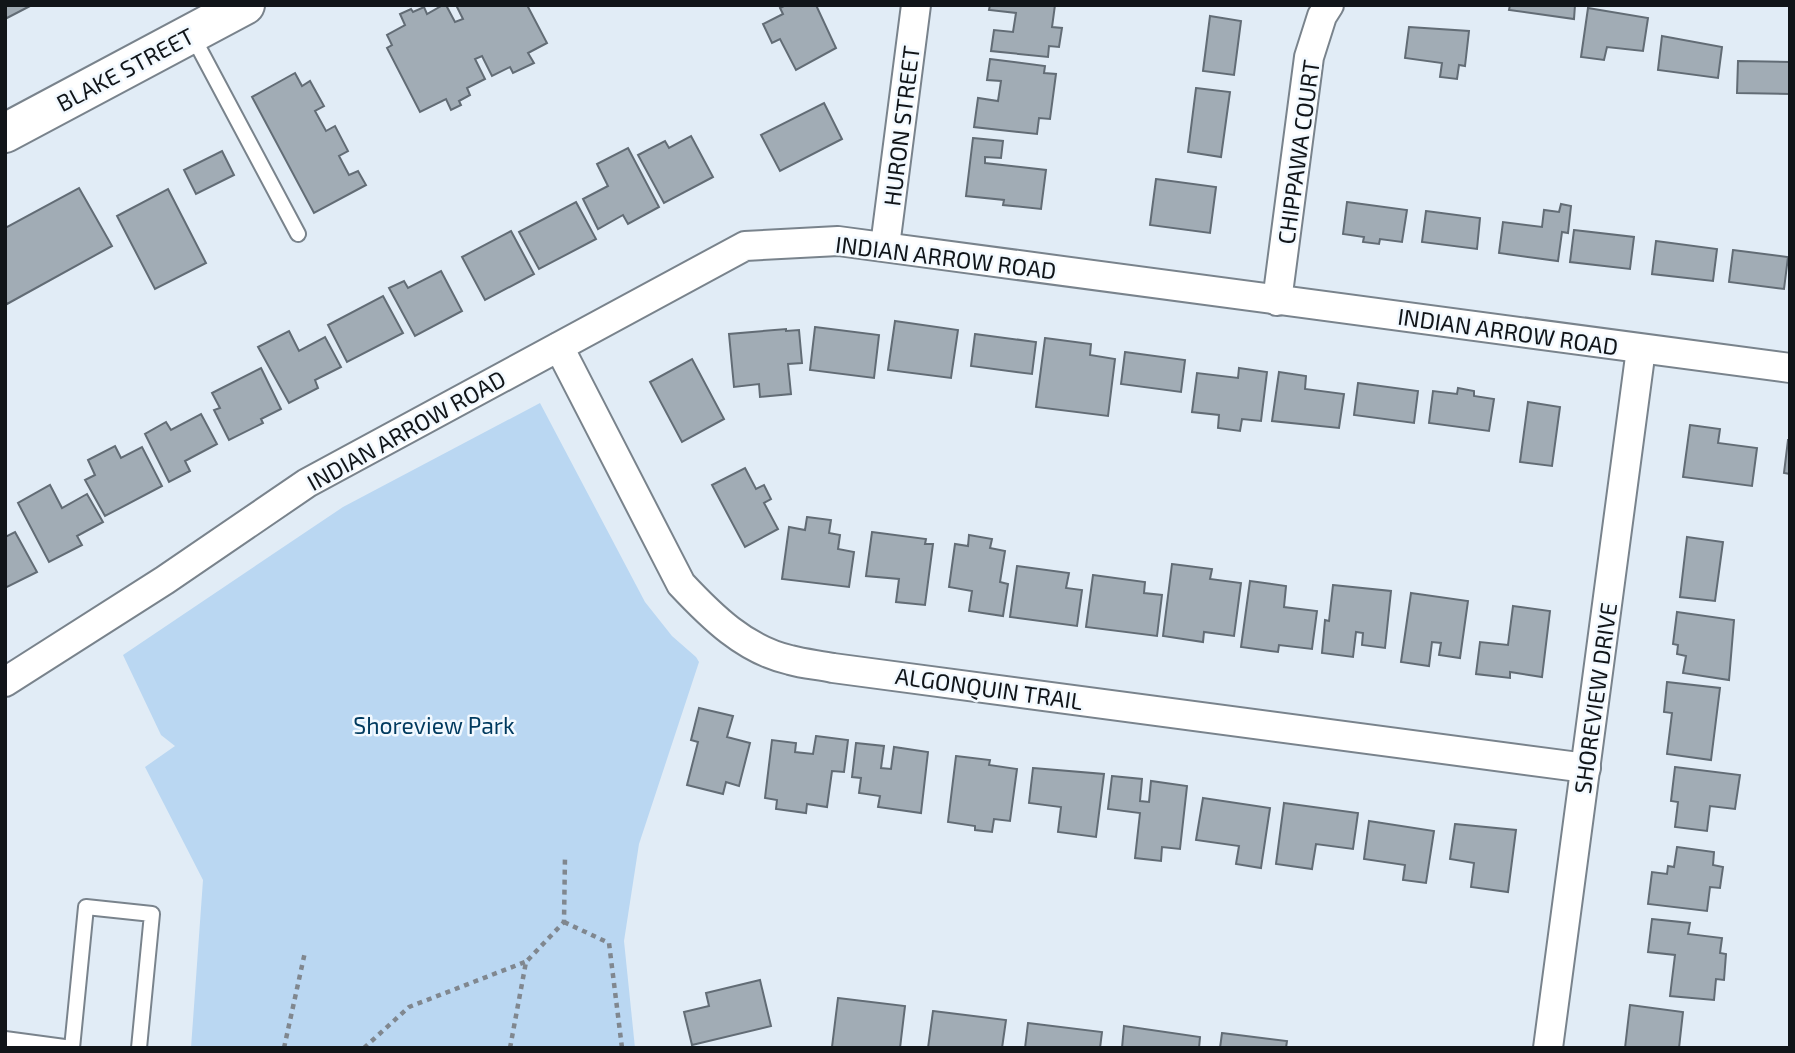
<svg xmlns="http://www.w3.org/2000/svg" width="1795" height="1053" viewBox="0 0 1795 1053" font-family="'Exo 2',sans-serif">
  <rect width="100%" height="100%" fill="#e1ecf6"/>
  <polygon fill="#bad7f2" points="540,403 645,602 672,636 696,657 699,662 639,844 624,941 635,1048 191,1048 203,880 145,767 175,746 161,735 123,655 343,507"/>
  <g fill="#a1acb5" stroke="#626c75" stroke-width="2">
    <polygon points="5,5 32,5 5,19"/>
    <polygon points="443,5 446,5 455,22 463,19 456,5 527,5 547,43 528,53 534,63 513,73 510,67 492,76 482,56 475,59 485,79 467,88 470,95 459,101 461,105 451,110 446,99 420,112 387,48 392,45 387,35 405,25 400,14 411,9 413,12 424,7 427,14"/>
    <polygon points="786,5 816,5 836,48 796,70 780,39 772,43 763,24 783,14 780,8"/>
    <polygon points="990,5 1055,5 1052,27 1062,28 1059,47 1049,46 1048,57 991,51 994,30 1013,32 1016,13 989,10"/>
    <polygon points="1510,5 1575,5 1574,19 1509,10"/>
    <polygon points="1588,8 1648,18 1643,51 1607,47 1604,60 1581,57"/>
    <polygon points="1210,16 1241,21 1234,75 1203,71"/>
    <polygon points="1409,27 1469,31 1465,66 1459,65 1457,79 1440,77 1442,63 1405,58"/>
    <polygon points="1662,36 1722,47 1718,78 1658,70"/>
    <polygon points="990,59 1045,66 1044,73 1056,74 1050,119 1039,118 1037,134 974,127 978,98 998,101 1001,81 987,80"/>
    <polygon points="1738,61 1790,62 1790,94 1737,93"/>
    <polygon points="295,73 302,86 310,81 324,106 315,111 326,131 335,126 348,151 339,156 349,175 358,171 366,185 314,213 252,97"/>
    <polygon points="1196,88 1230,92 1221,157 1188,152"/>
    <polygon points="824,103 842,139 780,171 761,135"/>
    <polygon points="691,136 713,177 664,203 638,155 665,141 669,148"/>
    <polygon points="973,138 1003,141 1001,158 985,157 985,163 1046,170 1041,209 1003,205 1004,200 966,196"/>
    <polygon points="628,148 659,207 628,224 623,215 598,229 583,199 608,186 597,164"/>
    <polygon points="222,151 234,175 196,194 184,170"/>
    <polygon points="1156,179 1216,187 1210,233 1150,225"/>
    <polygon points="79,188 112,246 7,304 5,300 5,228"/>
    <polygon points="168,189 206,263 155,289 117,216"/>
    <polygon points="576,202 596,239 539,269 519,232"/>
    <polygon points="1347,202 1407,210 1402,242 1380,239 1379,244 1363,242 1364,237 1343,234"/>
    <polygon points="1561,204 1571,206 1568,233 1562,232 1558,261 1499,253 1503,222 1542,227 1544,210 1559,212"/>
    <polygon points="1426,211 1480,218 1477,249 1422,242"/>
    <polygon points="1574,230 1634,237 1630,269 1570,262"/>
    <polygon points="511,231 534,274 485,300 462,257"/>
    <polygon points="1656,241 1717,249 1713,281 1652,274"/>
    <polygon points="1733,250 1788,257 1784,289 1729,282"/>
    <polygon points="441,271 462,311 415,336 389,288 404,281 408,288"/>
    <polygon points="383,296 403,333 347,362 328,325"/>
    <polygon points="895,321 958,330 951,378 888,370"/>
    <polygon points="815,327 879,335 874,378 810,370"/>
    <polygon points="786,329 786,331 799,330 802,363 788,364 791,394 760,397 759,384 734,387 729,334"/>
    <polygon points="289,331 299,351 325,337 341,367 315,380 318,388 289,403 258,347"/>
    <polygon points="975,334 1036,342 1032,374 971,366"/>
    <polygon points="1045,338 1091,344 1090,355 1115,359 1108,416 1036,407"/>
    <polygon points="1125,352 1185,360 1181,392 1121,384"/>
    <polygon points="692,359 724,419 682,442 650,382"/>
    <polygon points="261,368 281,409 261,419 263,423 229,440 214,410 220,408 212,393"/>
    <polygon points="1239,368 1267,372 1261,421 1242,419 1240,431 1218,428 1219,415 1192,412 1197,373 1238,378"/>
    <polygon points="1279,372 1306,376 1305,389 1344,394 1339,428 1272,421"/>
    <polygon points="1358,383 1418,391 1414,423 1354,415"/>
    <polygon points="1458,388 1474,391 1474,396 1494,399 1489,431 1429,423 1433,391 1457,394"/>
    <polygon points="1528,402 1560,407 1552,466 1520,462"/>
    <polygon points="201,414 217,444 185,461 190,471 169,482 145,434 166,422 171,430"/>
    <polygon points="1690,425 1720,429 1718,443 1757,448 1752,486 1683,477"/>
    <polygon points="1788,440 1790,440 1790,474 1784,473"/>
    <polygon points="115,446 121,458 142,447 162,486 105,516 85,480 95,475 88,460"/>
    <polygon points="745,468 756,489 764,485 771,499 764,503 778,529 745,547 712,485"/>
    <polygon points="50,485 62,508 87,494 103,522 77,536 82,545 49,562 18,503"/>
    <polygon points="807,517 831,520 829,533 840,535 838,549 854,552 849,587 782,579 789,527 805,530"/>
    <polygon points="15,532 37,572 5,588 5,537"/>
    <polygon points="872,532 926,539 925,544 933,544 925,605 896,602 899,579 866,576"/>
    <polygon points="969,535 992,539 990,548 1005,551 1000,582 1008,584 1003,616 969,611 972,591 949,587 955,544 968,546"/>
    <polygon points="1687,537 1723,542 1715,601 1680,597"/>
    <polygon points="1172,564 1212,569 1210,579 1241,583 1234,636 1204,632 1203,642 1163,636"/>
    <polygon points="1017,566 1069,573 1066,588 1082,590 1077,626 1010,617"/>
    <polygon points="1093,575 1145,582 1144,593 1162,595 1157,636 1086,627"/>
    <polygon points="1250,581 1286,586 1284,607 1317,611 1312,649 1279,645 1278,652 1241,647"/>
    <polygon points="1333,585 1391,591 1385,648 1362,645 1363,633 1356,632 1353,657 1322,653 1325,620 1329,621"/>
    <polygon points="1411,593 1468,601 1460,658 1439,655 1441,643 1432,642 1429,666 1401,662"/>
    <polygon points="1513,606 1550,611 1542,677 1510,672 1510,678 1476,674 1480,642 1508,645"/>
    <polygon points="1677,612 1734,620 1729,680 1683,673 1686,656 1677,654 1678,645 1673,644"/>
    <polygon points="1667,682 1720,688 1711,760 1667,754 1672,713 1664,712"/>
    <polygon points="699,708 733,716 727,737 750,743 739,786 726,782 723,794 687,785 698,742 691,740"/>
    <polygon points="816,736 848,740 844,772 832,771 827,807 807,804 806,813 776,809 777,800 765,798 772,740 796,743 795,752 813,754"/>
    <polygon points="856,743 884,746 881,768 891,769 894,747 928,752 921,813 878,807 880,796 859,793 861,778 852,777"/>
    <polygon points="956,756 990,760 989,765 1017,769 1010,821 994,819 992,832 975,830 975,826 948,822"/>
    <polygon points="1675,767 1740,775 1735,809 1710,806 1707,831 1675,827 1678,802 1671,801"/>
    <polygon points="1033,768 1104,774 1096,837 1058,832 1061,807 1029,803"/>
    <polygon points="1112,776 1142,779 1140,801 1149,802 1151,781 1187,786 1180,849 1162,847 1161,861 1135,858 1140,813 1108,809"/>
    <polygon points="1203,798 1270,808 1261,868 1236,864 1239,846 1196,840"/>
    <polygon points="1284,803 1358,813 1353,849 1316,844 1312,869 1276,864"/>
    <polygon points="1369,821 1434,831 1426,883 1403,880 1405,865 1364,859"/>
    <polygon points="1455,824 1516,830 1508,892 1471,887 1474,863 1450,859"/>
    <polygon points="1677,847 1714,852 1713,865 1723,867 1720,888 1710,887 1707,911 1648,904 1652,872 1667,874 1668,866 1674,867"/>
    <polygon points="1652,919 1690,923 1688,934 1722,938 1720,953 1726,954 1724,980 1716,979 1714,1000 1670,996 1675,955 1648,952"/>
    <polygon points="760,980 771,1026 692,1045 684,1012 709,1006 706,993"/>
    <polygon points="838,998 905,1006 900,1048 832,1047"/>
    <polygon points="1630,1005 1683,1012 1679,1048 1625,1048"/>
    <polygon points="933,1011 1006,1020 1002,1048 928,1048"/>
    <polygon points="1028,1023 1102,1032 1100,1048 1025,1048"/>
    <polygon points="1124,1026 1200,1037 1199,1048 1122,1048"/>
    <polygon points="1222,1033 1287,1041 1286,1048 1220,1048"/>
  </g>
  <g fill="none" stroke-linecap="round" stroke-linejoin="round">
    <g stroke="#79838c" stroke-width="18">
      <g id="service">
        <polyline points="192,35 298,234"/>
        <polyline points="5,1039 72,1048"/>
        <polyline points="72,1048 86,907 152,914 139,1048"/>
      </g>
    </g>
    <g stroke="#79838c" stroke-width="32">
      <g id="minor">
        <polyline points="885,246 916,5"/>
        <polyline points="1277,301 1309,57 1322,16 1329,5"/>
        <path d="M559 347 681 584C711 616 745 650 790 660 804 664 819 665 833 668L1586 768"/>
        <polyline points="5,682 165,580 307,483 745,246 838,241 1790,368"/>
        <polyline points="1548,1048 1641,349"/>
      </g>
    </g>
    <g stroke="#79838c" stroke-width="42">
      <polyline id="secondary" points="5,133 245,5"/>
    </g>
    <g stroke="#80878f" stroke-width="4.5" stroke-dasharray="5 5" stroke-linecap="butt">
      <polyline points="564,922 609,943 622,1048"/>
      <polyline points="284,1048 305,952"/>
      <polyline points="364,1048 409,1007 525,962"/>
      <polyline points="510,1048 526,962 564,922 565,856"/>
    </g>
    <use href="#service" stroke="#fff" stroke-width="14"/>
    <use href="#minor" stroke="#fff" stroke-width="28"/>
    <use href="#secondary" stroke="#fff" stroke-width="38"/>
  </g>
  <g text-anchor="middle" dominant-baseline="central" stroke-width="5" stroke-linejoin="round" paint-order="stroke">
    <g font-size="23" fill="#111519" stroke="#f2f9ff">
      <text transform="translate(125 69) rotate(-28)">BLAKE STREET</text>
      <text transform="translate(901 126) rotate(-83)">HURON STREET</text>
      <text transform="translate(1298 152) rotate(-82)">CHIPPAWA COURT</text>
      <text transform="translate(946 257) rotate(7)">INDIAN ARROW ROAD</text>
      <text transform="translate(1508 331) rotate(8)">INDIAN ARROW ROAD</text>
      <text transform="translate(406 430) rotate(-29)">INDIAN ARROW ROAD</text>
      <text transform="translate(989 688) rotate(8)">ALGONQUIN TRAIL</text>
      <text transform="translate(1595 698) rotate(-82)">SHOREVIEW DRIVE</text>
    </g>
    <g font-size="23" fill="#003a5f" stroke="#f2f9ff">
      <text x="434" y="725">Shoreview Park</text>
    </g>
  </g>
  <rect width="1795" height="1053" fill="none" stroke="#111519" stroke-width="14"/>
</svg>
